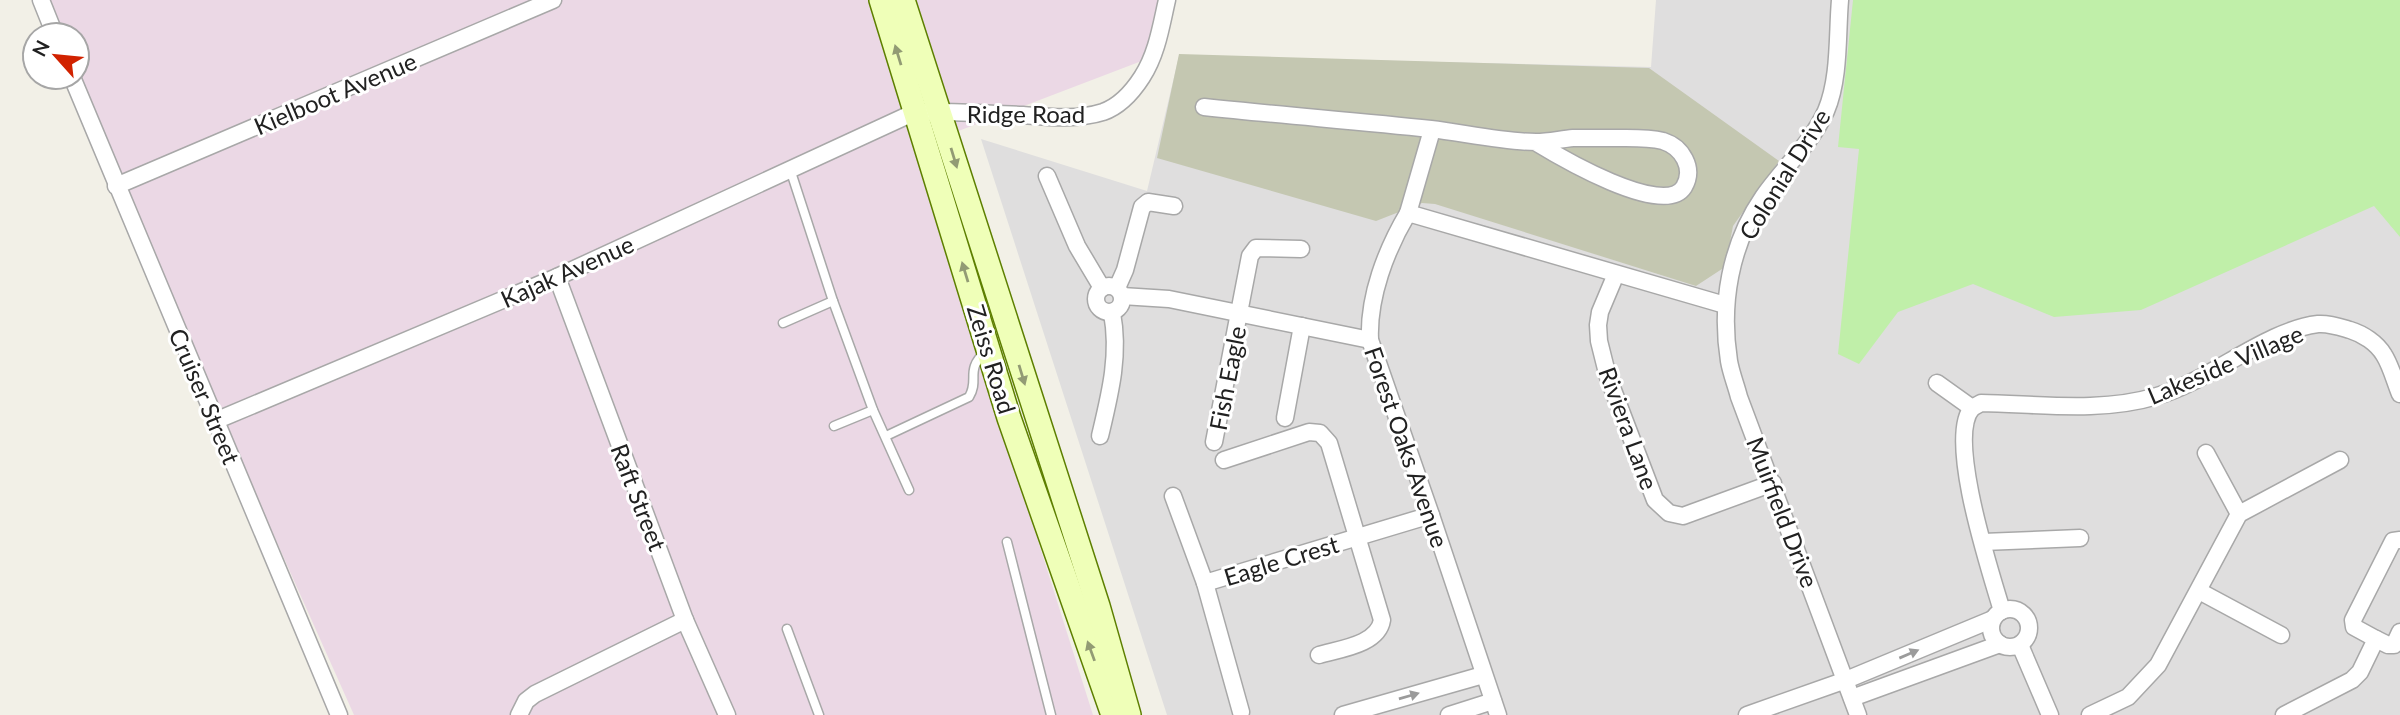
<svg xmlns="http://www.w3.org/2000/svg" width="2400" height="715" viewBox="0 0 2400 715" font-family="Lato,sans-serif">
  <rect width="100%" height="100%" fill="#f2f0e7"/>
  <polygon fill="#dfdede" points="1656,0 2400,0 2400,715 1167,715 981,139 1147,191 1179,56 1651,67"/>
  <polygon fill="#ebd8e5" points="35,0 1171,0 1160,54 914,148 1093,715 354,715 69,77 77,77 77,35 50,35"/>
  <polygon fill="#c4c7b1" points="1179,54 1649,68 1779,161 1733,226 1725,267 1696,286 1435,204 1422,203 1376,221 1157,158"/>
  <polygon fill="#c0efa9" points="1853,0 2400,0 2400,237 2374,206 2141,310 2054,317 1973,284 1898,312 1859,364 1838,354 1859,149 1838,147"/>
  <g fill="none" stroke-linecap="round" stroke-linejoin="round">
    <g stroke="#a8a8a8" stroke-width="11">
      <g id="lane">
        <polyline points="790,169 833,301 873,410 909,490"/>
        <polyline points="783,323 833,301"/>
        <polyline points="834,426 873,410"/>
        <path d="M886 436 969 397C980 379 964 371 986 351"/>
        <polyline points="1007,542 1051,715"/>
        <polyline points="787,629 819,715"/>
      </g>
    </g>
    <g stroke="#a8a8a8" stroke-width="19">
      <g id="street">
        <polyline points="41,0 55,35"/>
        <path d="M1840 0C1837 35 1840 78 1826 111 1811 144 1783 168 1763 197 1730 245 1720 304 1729 361 1731 373 1736 385 1739 397L1858 715"/>
        <polyline points="72,77 339,715"/>
        <path d="M1204 107C1279 115 1355 121 1431 129 1464 133 1504 142 1536 142 1548 142 1561 139 1573 138 1591 138 1608 138 1626 138 1639 138 1651 138 1663 141 1682 147 1695 168 1684 187 1664 219 1558 156 1535 142"/>
        <polyline points="1047,176 1077,246 1102,288"/>
        <polyline points="116,186 553,0"/>
        <polyline points="1408,213 1432,130"/>
        <polyline points="1616,274 1600,312 1598,325 1599,341 1608,377 1655,500 1669,513 1683,516 1773,483"/>
        <polyline points="557,277 685,620 727,715"/>
        <circle cx="1109" cy="299" r="13"/>
        <polyline points="1117,288 1125,270 1142,207 1148,202 1174,206"/>
        <polyline points="1122,296 1169,299 1370,340"/>
        <path d="M1937 383 1972 408 1981 403C2039 404 2101 413 2157 396 2210 381 2266 330 2318 324 2329 323 2340 327 2350 330 2363 334 2377 343 2384 355 2391 366 2395 382 2400 394"/>
        <path d="M1972 408C1946 438 1991 573 2002 611"/>
        <polyline points="1285,418 1302,326"/>
        <path d="M215 421 557 277 915 112C951 111 987 114 1023 115 1049 117 1078 120 1103 112 1120 106 1133 91 1142 77 1157 54 1161 26 1167 0"/>
        <path d="M1100 436C1110 394 1120 355 1112 313"/>
        <polyline points="1214,442 1250,256 1256,248 1301,249"/>
        <polyline points="2206,453 2239,514"/>
        <path d="M1224 460 1309 432 1320 433 1329 443 1382 620C1378 645 1339 649 1319 655"/>
        <polyline points="1173,496 1205,583 1241,712"/>
        <polyline points="1983,542 2080,538"/>
        <polyline points="1205,583 1431,515"/>
        <polyline points="2199,591 2281,635"/>
        <circle cx="2010" cy="628" r="19"/>
        <polyline points="2376,639 2388,645 2394,645 2400,632"/>
        <polyline points="2020,645 2050,715"/>
        <polyline points="1852,698 2000,644"/>
        <polyline points="519,715 526,701 535,694 685,620"/>
        <polyline points="1343,715 1483,675"/>
        <polyline points="1449,715 1493,701"/>
        <path d="M1498 715 1431 515 1370 340C1368 297 1386 250 1408 213L1725 305"/>
        <polyline points="1747,715 1846,680 1993,619"/>
        <polyline points="2090,715 2128,697 2158,665 2239,514 2340,460"/>
        <polyline points="2284,715 2352,680 2360,672 2376,639 2354,627 2353,620 2393,541 2400,540"/>
      </g>
    </g>
    <g stroke="#5d7f00" stroke-width="26">
      <g id="secondary">
        <polyline points="881,0 1009,418 1113,715"/>
        <polyline points="903,0 1098,606 1129,715"/>
      </g>
    </g>
    <use href="#lane" stroke="#fff" stroke-width="8"/>
    <use href="#street" stroke="#fff" stroke-width="16"/>
    <use href="#secondary" stroke="#efffb8" stroke-width="23"/>
  </g>
  <defs><path id="oneway-solid" d="M-6-.8H1V-3.2L6.5 0L1 3.2V.8H-6Z" transform="scale(1.75)"/></defs>
  <g fill="#929b74">
    <use href="#oneway-solid" transform="translate(898 55) rotate(-107)"/>
    <use href="#oneway-solid" transform="translate(954 158) rotate(73)"/>
    <use href="#oneway-solid" transform="translate(965 272) rotate(-107)"/>
    <use href="#oneway-solid" transform="translate(1022 375) rotate(73)"/>
    <use href="#oneway-solid" transform="translate(1091 651) rotate(-110)"/>
  </g>
  <g fill="#9b9b9b">
    <use href="#oneway-solid" transform="translate(1909 654) rotate(-23)"/>
    <use href="#oneway-solid" transform="translate(1409 696) rotate(-16)"/>
  </g>
  <g text-anchor="middle" dominant-baseline="central" stroke-width="6" stroke-linejoin="round" paint-order="stroke">
    <g font-size="24" fill="#212121" stroke="#fff">
      <text transform="translate(335 93) rotate(-23)">Kielboot Avenue</text>
      <text x="1026" y="113">Ridge Road</text>
      <text transform="translate(1784 174) rotate(-58)">Colonial Drive</text>
      <text transform="translate(567 271) rotate(-24)">Kajak Avenue</text>
      <text transform="translate(992 359) rotate(73)">Zeiss Road</text>
      <text transform="translate(2225 364) rotate(-23)">Lakeside Village</text>
      <text transform="translate(1227 378) rotate(-79)">Fish Eagle</text>
      <text transform="translate(205 396) rotate(67)">Cruiser Street</text>
      <text transform="translate(1629 428) rotate(70)">Riviera Lane</text>
      <text transform="translate(1407 447) rotate(71)">Forest Oaks Avenue</text>
      <text transform="translate(639 497) rotate(69)">Raft Street</text>
      <text transform="translate(1783 512) rotate(69)">Muirfield Drive</text>
      <text transform="translate(1281 560) rotate(-17)">Eagle Crest</text>
    </g>
  </g>
  <g transform="translate(56 56) rotate(297)"><circle r="33" fill="#ffffff" stroke="#a6a6a6" stroke-width="2"/>
  <path d="M0-5L12 26L0 18L-12 26Z" fill="#d12200"/>
  <text y="-10" font-size="19" font-weight="bold" text-anchor="middle" fill="#212121">N</text>
  </g>
</svg>
